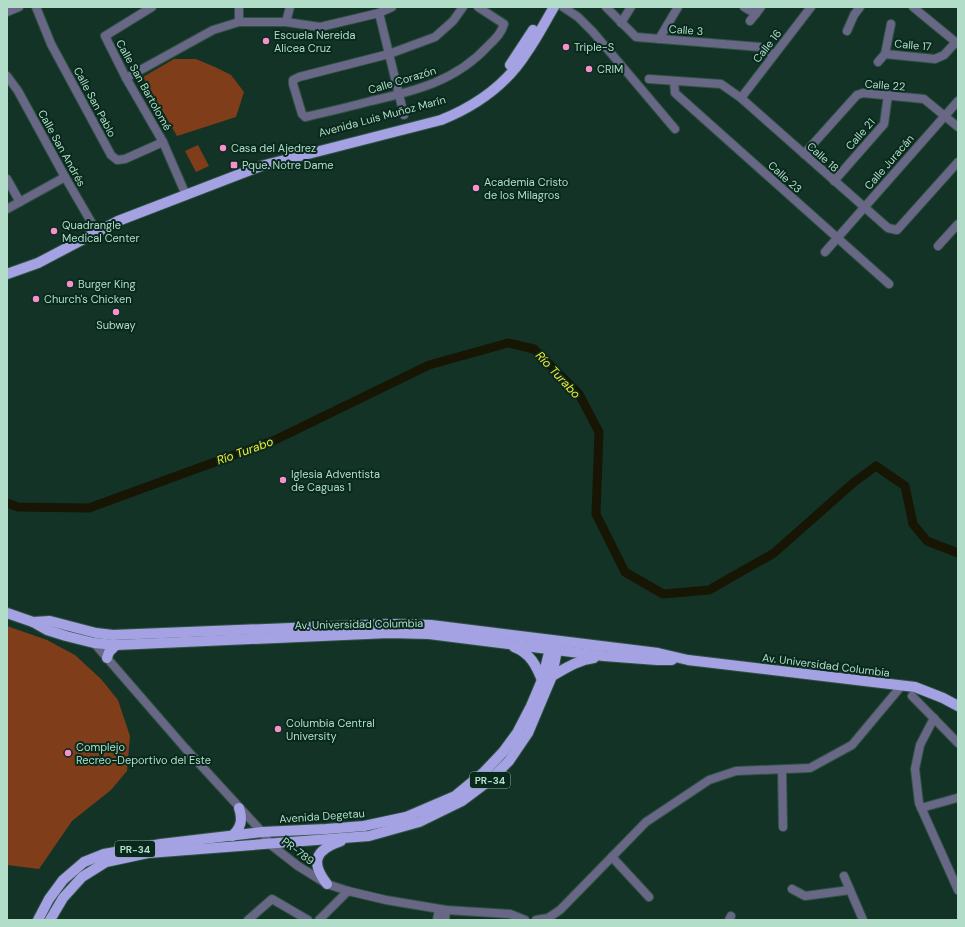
<svg xmlns="http://www.w3.org/2000/svg" width="965" height="927" viewBox="0 0 965 927" font-family="'DM Sans',sans-serif">
  <rect width="100%" height="100%" fill="#143327"/>
  <g fill="#7f3d19">
    <polygon points="174,59 196,59 215,67 231,75 244,92 236,117 177,136 143,77"/>
    <polygon points="198,145 209,166 196,172 185,151"/>
    <polygon points="7,626 47,640 75,655 101,679 118,700 130,736 127,771 111,790 72,821 39,869 7,865"/>
  </g>
  <g fill="none" stroke-linecap="round" stroke-linejoin="round">
    <polyline stroke="#171605" stroke-width="9" points="7,503 18,507 89,508 275,440 429,365 508,343 534,349 579,394 599,432 596,514 625,572 663,594 709,590 774,553 853,483 876,466 905,486 913,524 927,541 958,553"/>
    <g stroke="#305244" stroke-width="10">
      <g id="minor">
        <polyline points="36,7 51,44 111,155 117,160 125,159 163,142"/>
        <polyline points="152,7 105,36 126,78 163,142 186,195"/>
        <path d="M463 7 453 21 435 37 389 54 299 77 293 80V84L302 114 305 117C327 112 349 107 371 101 415 91 456 81 488 46 495 39 501 34 504 24L478 7"/>
        <polyline points="563,7 578,17 593,32 675,129"/>
        <polyline points="606,7 636,37 760,47 774,55"/>
        <polyline points="744,7 756,14"/>
        <polyline points="913,7 958,44"/>
        <polyline points="7,12 19,7"/>
        <polyline points="379,13 404,115"/>
        <polyline points="750,21 761,7"/>
        <polyline points="239,22 239,7"/>
        <polyline points="286,22 290,7"/>
        <polyline points="621,23 631,7"/>
        <polyline points="847,31 854,15 860,7"/>
        <polyline points="659,39 678,7"/>
        <polyline points="885,54 935,59 944,55 956,42"/>
        <polyline points="878,62 885,54 891,24"/>
        <polyline points="7,76 18,91 65,177 97,232"/>
        <polyline points="126,78 213,30 239,22 286,22 320,27 379,13 392,7"/>
        <polyline points="649,79 721,84 741,98 888,228 897,230 958,162"/>
        <polyline points="674,81 675,93 889,284"/>
        <polyline points="741,98 811,7"/>
        <polyline points="804,154 857,95 863,93 924,99 958,127"/>
        <polyline points="7,179 20,202"/>
        <polyline points="834,181 884,124 888,95"/>
        <polyline points="7,209 65,177"/>
        <polyline points="938,246 958,224"/>
        <polyline points="825,252 958,101"/>
        <polyline points="94,643 185,748 262,832 271,845 298,866 327,884 348,891 386,900 446,910 510,914 525,920"/>
        <polyline points="912,696 958,743"/>
        <polyline points="934,718 920,745 915,769 919,803 958,890"/>
        <polyline points="782,770 783,827"/>
        <polyline points="921,808 957,798"/>
        <polyline points="612,857 649,897"/>
        <polyline points="844,876 863,920"/>
        <polyline points="792,889 805,896 850,890"/>
        <polyline points="248,920 272,899 308,920"/>
        <polyline points="319,920 348,891"/>
        <polyline points="437,920 439,909"/>
        <polyline points="445,920 446,910"/>
        <polyline points="536,920 548,918 560,910 646,822 709,780 736,771 810,768 852,745 898,690 901,686"/>
        <polyline points="729,920 731,916"/>
      </g>
    </g>
    <g stroke="#305244" stroke-width="12">
      <g id="major">
        <polyline points="510,65 533,30"/>
        <path d="M7 274 38 263 118 221 261 166 441 120C476 106 507 84 527 52 537 38 545 22 554 7"/>
        <polyline points="7,613 33,622 47,630 66,636 94,643 116,645 389,633 429,634 604,656 657,660 672,660"/>
        <polyline points="33,622 50,621 96,633 113,635 389,624 431,625 658,653 688,660 915,687 943,698 958,706"/>
        <path d="M514 647C530 653 536 665 542 680"/>
        <polyline points="107,658 109,652 116,645"/>
        <path d="M552 676C566 668 578 660 594 658"/>
        <path d="M232 836C241 828 243 820 239 808"/>
        <path d="M327 884C310 862 315 850 341 841"/>
        <polyline points="38,920 49,899 63,880 84,862 104,854 161,844 262,832 326,829 364,826 406,817 455,796 484,772 503,752 517,733 531,706 542,680 550,649 556,648"/>
        <polyline points="50,920 63,898 82,877 106,862 148,853 369,836 419,822 462,801 490,780 509,761 528,733 552,676 557,650 554,648 538,642"/>
      </g>
    </g>
    <use href="#minor" stroke="#686786" stroke-width="8"/>
    <use href="#major" stroke="#a4a2e2" stroke-width="10"/>
  </g>
  <g fill="#f890cb" stroke="#09291d" stroke-width="1.5">
    <circle cx="266" cy="41" r="4"/>
    <circle cx="566" cy="47" r="4"/>
    <circle cx="589" cy="69" r="4"/>
    <circle cx="223" cy="148" r="4"/>
    <rect x="230" y="161" width="8" height="8" rx="2"/>
    <circle cx="476" cy="188" r="4"/>
    <circle cx="54" cy="231" r="4"/>
    <circle cx="70" cy="284" r="4"/>
    <circle cx="36" cy="299" r="4"/>
    <circle cx="116" cy="312" r="4"/>
    <circle cx="283" cy="480" r="4"/>
    <circle cx="278" cy="729" r="4"/>
    <circle cx="68" cy="753" r="4"/>
  </g>
  <g text-anchor="middle" dominant-baseline="central" stroke-width="4" stroke-linejoin="round" paint-order="stroke">
    <g fill="#09291d" stroke="#7fa795" stroke-width="1">
      <rect x="470" y="772" width="40" height="16" rx="3"/>
      <rect x="115" y="841" width="40" height="16" rx="3"/>
    </g>
    <g font-size="10" font-weight="bold" fill="#b1ddc9">
      <text x="490" y="780">PR-34</text>
      <text x="135" y="849">PR-34</text>
    </g>
    <g font-size="11" fill="#b1ddc9" stroke="#09291d">
      <text transform="translate(686 30) rotate(4)">Calle 3</text>
      <text transform="translate(913 45) rotate(5)">Calle 17</text>
      <text transform="translate(767 46) rotate(-52)">Calle 16</text>
      <text transform="translate(402 80) rotate(-17)">Calle Corazón</text>
      <text transform="translate(144 85) rotate(61)">Calle San Bartolomé</text>
      <text transform="translate(885 85) rotate(4)">Calle 22</text>
      <text transform="translate(95 102) rotate(62)">Calle San Pablo</text>
      <text transform="translate(382 116) rotate(-15)">Avenida Luis Muñoz Marín</text>
      <text transform="translate(860 134) rotate(-49)">Calle 21</text>
      <text transform="translate(62 148) rotate(61)">Calle San Andrés</text>
      <text transform="translate(823 157) rotate(42)">Calle 18</text>
      <text transform="translate(889 162) rotate(-49)">Calle Juracán</text>
      <text transform="translate(785 177) rotate(42)">Calle 23</text>
      <text transform="translate(359 624) rotate(-1)">Av. Universidad Columbia</text>
      <text transform="translate(826 665) rotate(7)">Av. Universidad Columbia</text>
      <text transform="translate(322 816) rotate(-4)">Avenida Degetau</text>
      <text transform="translate(298 851) rotate(37)">PR-789</text>
    </g>
    <g font-size="11" fill="#b1ddc9" stroke="#09291d" text-anchor="start">
      <text x="274" y="35">Escuela Nereida<tspan x="274" dy="13">Alicea Cruz</tspan></text>
      <text x="574" y="47">Triple-S</text>
      <text x="597" y="69">CRIM</text>
      <text x="231" y="148">Casa del Ajedrez</text>
      <text x="242" y="165">Pque. Notre Dame</text>
      <text x="484" y="182">Academia Cristo<tspan x="484" dy="13">de los Milagros</tspan></text>
      <text x="62" y="225">Quadrangle<tspan x="62" dy="13">Medical Center</tspan></text>
      <text x="78" y="284">Burger King</text>
      <text x="44" y="299">Church's Chicken</text>
      <text x="116" y="325" text-anchor="middle">Subway</text>
      <text x="291" y="474">Iglesia Adventista<tspan x="291" dy="13">de Caguas 1</tspan></text>
      <text x="286" y="723">Columbia Central<tspan x="286" dy="13">University</tspan></text>
      <text x="76" y="747">Complejo<tspan x="76" dy="13">Recreo-Deportivo del Este</tspan></text>
    </g>
    <g font-size="12" font-style="italic" fill="#f5ea33" stroke="#09291d">
      <text transform="translate(558 375) rotate(47)">Río Turabo</text>
      <text transform="translate(245 451) rotate(-20)">Río Turabo</text>
    </g>
  </g>
  <rect width="965" height="927" fill="none" stroke="#b1ddc9" stroke-width="16"/>
</svg>
